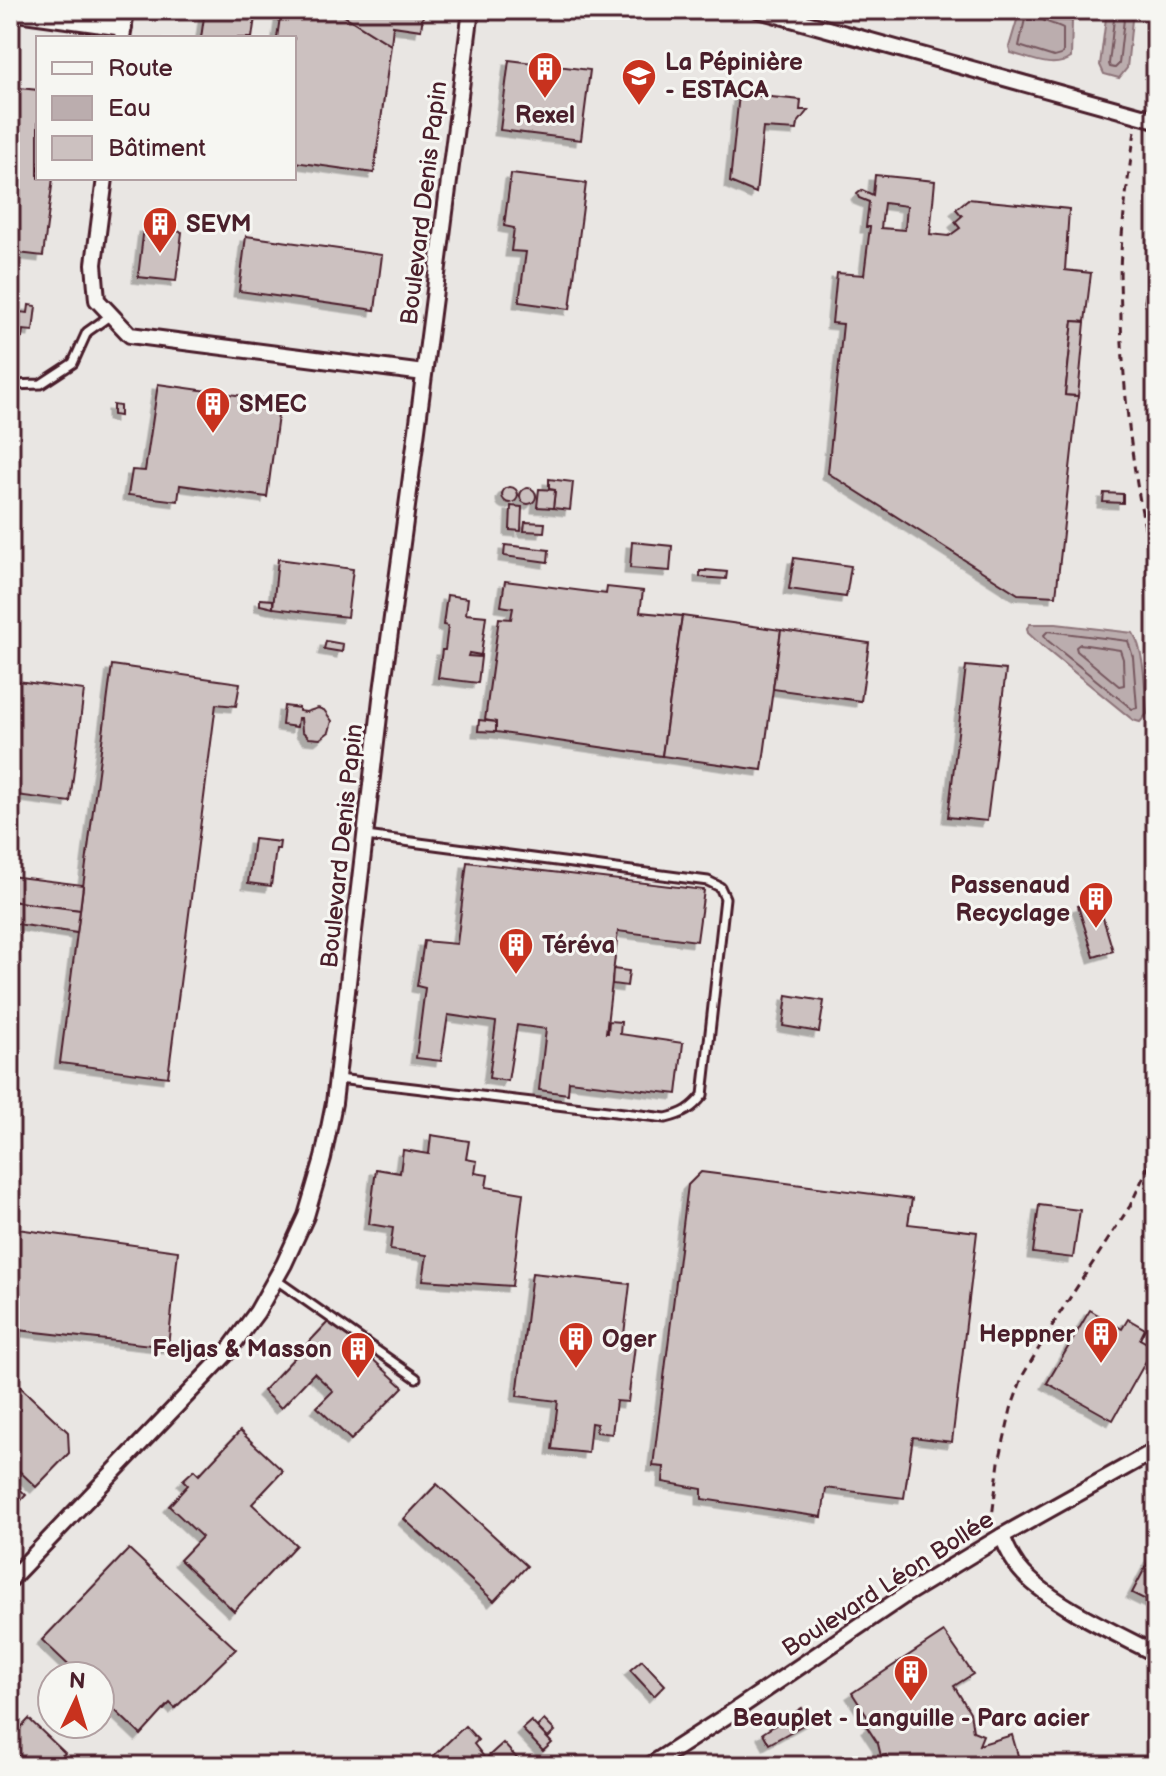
<svg xmlns="http://www.w3.org/2000/svg" width="1166" height="1776" viewBox="0 0 1166 1776" font-family="'Balsamiq Sans',sans-serif">
  <defs>
    <filter id="shadow"><feDropShadow dx="-5.5" dy="5.5" stdDeviation="0" flood-color="#0004"/></filter>
  </defs>
  <rect width="100%" height="100%" fill="#f6f6f2"/>
  <filter id="ink" filterUnits="userSpaceOnUse"><feTurbulence type="fractalNoise" baseFrequency=".0125" numOctaves="2"/><feDisplacementMap in="SourceGraphic" scale="16" xChannelSelector="R" yChannelSelector="G"/><feConvolveMatrix kernelMatrix="1 2 1 2 8 2 1 2 1" color-interpolation-filters="sRGB"/></filter>
  <g filter="url(#ink)">
    <path fill="#e9e6e3" fill-rule="evenodd" d="M10 10H1156V1766H10ZM38 38H294V178H38ZM52 1676H100V1724H52Z"/>
    <g fill="#bbadae" stroke="#8e747a" stroke-width="2">
      <path d="M1020 10H1033L1072 21 1071 58C1053 70 1030 58 1011 53L1009 47Z"/>
      <polygon points="1107,10 1133,10 1127,68 1119,78 1104,74 1100,65"/>
      <path d="M1030 624H1056L1133 633C1145 651 1145 692 1147 714L1140 722 1133 720 1042 646 1028 633 1027 628Z"/>
    </g>
    <g fill="none" stroke-linecap="round" stroke-linejoin="round">
      <g stroke="#77585f" stroke-width="2">
        <path d="M1027 10 1019 46 1054 57 1061 55 1063 52V28C1053 22 1038 24 1038 10"/>
        <polyline points="1115,10 1109,64 1110,67 1115,68 1119,64 1125,10"/>
        <polygon points="1048,631 1128,641 1133,657 1137,708 1132,709 1047,640 1044,635"/>
        <polygon points="1080,644 1120,650 1123,659 1124,685 1119,686 1077,651 1076,647"/>
      </g>
    </g>
    <g fill="#ccc1c0" stroke="#4a1f2b" stroke-width="2" fill-rule="evenodd" filter="url(#shadow)">
      <polygon points="205,10 256,10 252,38 201,38"/>
      <polygon points="281,10 335,10 391,45 374,173 294,162 294,38 277,38"/>
      <polygon points="335,10 417,10 417,14 423,15 421,30 393,26 391,45"/>
      <polygon points="509,60 590,70 581,140 500,130"/>
      <polygon points="10,87 38,90 38,178 53,178 43,256 10,252"/>
      <polygon points="739,94 801,100 800,110 808,110 798,123 797,130 763,128 756,193 730,182"/>
      <polygon points="511,174 586,183 570,309 519,302 526,252 511,251 514,228 504,226"/>
      <path d="M875 175 935 181 930 234 949 236 960 228 955 222 962 216 956 209 968 199 1069 209 1065 270 1091 273 1085 322 1073 321 1065 395 1078 396 1056 596 1018 594 828 473 843 324 832 323 837 273 864 275 870 227H866L869 202 859 198 857 194 862 190 873 195ZM884 203 907 206 905 230 881 228Z"/>
      <polygon points="144,227 182,232 176,281 138,277"/>
      <polygon points="246,236 382,255 375,310 239,291"/>
      <polygon points="29,305 36,306 33,331 23,330 22,338 10,337 10,311 28,313"/>
      <polygon points="1073,321 1085,322 1078,396 1065,395"/>
      <polygon points="158,384 280,401 267,497 180,485 178,501 128,495 132,470 145,471"/>
      <polygon points="113,405 120,406 120,416 113,415"/>
      <polygon points="549,479 573,482 570,510 553,508 555,490 549,489"/>
      <circle cx="510" cy="495" r="8"/>
      <circle cx="528" cy="496" r="8"/>
      <polygon points="539,489 555,490 553,508 537,507"/>
      <polygon points="1104,493 1123,494 1123,503 1103,502"/>
      <polygon points="511,506 522,507 521,531 510,530"/>
      <polygon points="525,522 545,523 544,532 524,531"/>
      <polygon points="632,542 672,546 670,571 630,568"/>
      <polygon points="505,545 549,550 548,562 504,556"/>
      <polygon points="794,558 851,566 846,597 789,589"/>
      <polygon points="278,559 353,569 347,617 273,608"/>
      <polygon points="706,570 727,572 726,579 700,577 700,571 706,571"/>
      <polygon points="505,581 606,594 607,587 643,591 640,612 682,616 662,756 496,732 496,722 485,720 499,618 511,619 512,613 513,608 501,606"/>
      <polygon points="447,595 468,598 466,614 486,616 481,655 469,653 468,656 481,657 478,683 438,678 442,650 445,650 448,626 443,625"/>
      <polygon points="260,599 273,600 273,608 260,605"/>
      <polygon points="682,616 781,630 762,770 662,756"/>
      <polygon points="781,630 869,643 861,701 773,689"/>
      <polygon points="326,641 343,644 342,652 324,649"/>
      <polygon points="112,665 240,683 236,706 216,704 168,1077 60,1063"/>
      <polygon points="966,666 1006,670 987,821 948,817"/>
      <polygon points="10,680 84,690 70,802 17,795 10,850"/>
      <polygon points="284,706 299,708 299,711 306,712 318,708 324,710 332,721 329,732 320,739 309,738 302,731 301,718 298,718 297,727 282,725"/>
      <polygon points="479,720 496,722 496,732 478,731"/>
      <polygon points="254,839 280,842 279,849 276,849 271,886 248,883"/>
      <polygon points="467,862 704,890 697,941 618,931 606,1033 608,1033 609,1021 621,1022 620,1034 683,1043 677,1094 569,1081 568,1094 539,1090 546,1029 517,1025 508,1081 489,1078 496,1022 448,1015 441,1061 416,1058 425,988 417,986 424,941 457,944"/>
      <polygon points="10,876 83,885 80,910 10,901"/>
      <polygon points="10,901 80,910 77,933 10,923"/>
      <polygon points="1091,902 1093,910 1100,908 1113,951 1094,957 1078,906"/>
      <polygon points="613,969 629,971 627,986 612,984"/>
      <polygon points="787,995 824,1001 819,1032 783,1026"/>
      <polygon points="431,1135 469,1141 466,1159 477,1161 475,1173 488,1175 486,1187 523,1193 512,1286 423,1280 427,1255 390,1250 393,1228 369,1224 376,1169 400,1173 403,1150 429,1154"/>
      <polygon points="701,1172 912,1199 908,1224 977,1232 952,1442 913,1437 904,1498 826,1488 822,1517 702,1499 702,1489 663,1482 664,1467 653,1466 688,1185"/>
      <polygon points="1039,1205 1080,1210 1073,1258 1033,1253"/>
      <polygon points="10,1228 178,1251 168,1347 10,1329"/>
      <polygon points="532,1273 630,1284 623,1343 635,1345 628,1402 616,1401 612,1434 596,1432 597,1424 591,1423 588,1453 552,1449 558,1401 517,1396"/>
      <polygon points="1090,1310 1122,1329 1128,1319 1145,1329 1140,1339 1154,1347 1113,1420 1047,1383"/>
      <polygon points="330,1320 403,1387 351,1440 317,1407 333,1391 314,1373 281,1408 263,1391"/>
      <polygon points="14,1381 68,1432 69,1453 36,1487 10,1462 10,1384"/>
      <polygon points="240,1431 283,1471 252,1504 296,1545 234,1611 180,1560 202,1537 169,1506 188,1485 183,1480 194,1470 199,1475"/>
      <polygon points="10,1480 26,1495 10,1512"/>
      <polygon points="437,1484 527,1566 494,1601 404,1519"/>
      <polygon points="1156,1547 1156,1605 1132,1593"/>
      <polygon points="129,1549 236,1649 175,1708 170,1703 141,1735 100,1696 100,1676 80,1676 42,1640"/>
      <polygon points="944,1632 973,1674 954,1686 970,1712 973,1731 983,1735 979,1745 1012,1735 1021,1766 889,1766 886,1755 881,1756 878,1744 867,1727 872,1724 852,1693"/>
      <polygon points="642,1660 665,1685 654,1696 630,1670"/>
      <polygon points="802,1708 810,1721 769,1744 763,1733"/>
      <polygon points="29,1719 65,1753 53,1766 29,1766 10,1748 10,1739"/>
      <polygon points="544,1720 555,1731 548,1738 537,1727"/>
      <polygon points="531,1721 552,1743 543,1751 522,1729"/>
      <polygon points="465,1726 478,1740 474,1744 484,1757 479,1762 481,1763 503,1743 524,1766 423,1766"/>
    </g>
    <g fill="none" stroke-linecap="round" stroke-linejoin="round">
      <g stroke="#4a1f2b" stroke-width="13">
        <g id="service">
          <polyline points="1156,275 1150,302 1156,310"/>
          <polyline points="10,385 41,384 73,363 87,332 111,315"/>
          <path d="M338 1079 666 1118C683 1114 692 1109 703 1095L725 898 720 887 708 881 366 836"/>
          <polyline points="275,1279 416,1378"/>
        </g>
      </g>
      <g stroke="#4a1f2b" stroke-width="20">
        <g id="minor">
          <polyline points="759,10 1156,120"/>
          <polyline points="10,12 124,28"/>
          <polyline points="122,38 126,10"/>
          <polyline points="105,178 94,264 97,300 130,335 424,373"/>
          <path d="M1002 1536C1007 1549 1014 1564 1024 1574 1055 1606 1116 1633 1156 1654"/>
          <polyline points="10,1580 226,1354 257,1312 284,1264 306,1216 323,1158 334,1103 381,699 410,484 471,10"/>
          <polyline points="649,1766 734,1711 908,1593 1002,1536 1156,1450"/>
        </g>
      </g>
      <g stroke="#4a1f2b" stroke-width="3" stroke-dasharray="8 6" stroke-linecap="butt">
        <path d="M1135 131C1129 171 1123 212 1121 253 1119 275 1121 298 1121 320 1124 406 1135 492 1156 576"/>
        <polyline points="1156,1194 1156,1198"/>
        <polyline points="991,1525 999,1462 1011,1409 1023,1375 1058,1316 1130,1206 1156,1150"/>
      </g>
      <use href="#service" stroke="#f6f6f2" stroke-width="7"/>
      <use href="#minor" stroke="#f6f6f2" stroke-width="14"/>
    </g>
  </g>
  <defs>
    <g id="building-pin" transform="scale(1.8)"><path d="M0 17L-7.5 6A9.5 9.5 0 1 1 7.5 6Z" fill="#c8321e" stroke="#f6f6f2"/><path d="M-4-6H4V6H1V3H-1V6H-4ZM-2.5-4.3h1.7v1.8h-1.7ZM.8-4.3h1.7v1.8H.8ZM-2.5-1h1.7V.8h-1.7ZM.8-1h1.7V.8H.8Z" fill="#fff"/></g>
    <g id="university-pin" transform="scale(1.8)"><path d="M0 17L-7.5 6A9.5 9.5 0 1 1 7.5 6Z" fill="#c8321e" stroke="#f6f6f2"/><path d="M0-5L7-2L0 1L-7-2ZM-4 1L0 2.5L4 1V4Q0 6-4 4Z" fill="#fff"/></g>
  </defs>
  <g fill-rule="evenodd">
    <use href="#building-pin" x="545" y="69"/>
    <use href="#university-pin" x="639" y="76"/>
    <use href="#building-pin" x="160" y="224"/>
    <use href="#building-pin" x="213" y="404"/>
    <use href="#building-pin" x="1096" y="899"/>
    <use href="#building-pin" x="516" y="945"/>
    <use href="#building-pin" x="1101" y="1334"/>
    <use href="#building-pin" x="576" y="1339"/>
    <use href="#building-pin" x="358" y="1349"/>
    <use href="#building-pin" x="911" y="1672"/>
  </g>
  <g text-anchor="middle" dominant-baseline="central" stroke-width="6" stroke-linejoin="round" paint-order="stroke">
    <g font-size="24" font-weight="bold" fill="#4a1f2b" stroke="#f6f6f2" text-anchor="start">
      <text x="665" y="62">La Pépinière<tspan x="665" dy="28">- ESTACA</tspan></text>
      <text x="545" y="115" text-anchor="middle">Rexel</text>
      <text x="186" y="224">SEVM</text>
      <text x="239" y="404">SMEC</text>
      <text x="1070" y="885" text-anchor="end">Passenaud<tspan x="1070" dy="28">Recyclage</tspan></text>
      <text x="542" y="945">Téréva</text>
      <text x="1075" y="1334" text-anchor="end">Heppner</text>
      <text x="602" y="1339">Oger</text>
      <text x="332" y="1349" text-anchor="end">Feljas &amp; Masson</text>
      <text x="911" y="1718" text-anchor="middle">Beauplet - Languille - Parc acier</text>
    </g>
    <g font-size="24" fill="#4a1f2b" stroke="#f6f6f2">
      <text transform="translate(424 203) rotate(-83)">Boulevard Denis Papin</text>
      <text transform="translate(342 846) rotate(-84)">Boulevard Denis Papin</text>
      <text transform="translate(888 1584) rotate(-33)">Boulevard Léon Bollée</text>
    </g>
  </g>
  <rect width="1166" height="1776" fill="none" stroke="#f6f6f2" stroke-width="40"/>
  <rect x="20" y="20" width="1126" height="1736" fill="none" stroke="#4a1f2b" stroke-width="3" filter="url(#ink)"/>
  <rect x="36" y="36" width="260" height="144" fill="#f6f6f2" stroke="#b1a0a2" stroke-width="2"/>
  <rect x="52" y="62" width="40" height="12" fill="#f6f6f2" stroke="#b1a0a2" stroke-width="2"/>
  <text x="108" y="76" font-size="24" fill="#4a1f2b">Route</text>
  <rect x="52" y="96" width="40" height="24" fill="#bbadae" stroke="#b1a0a2" stroke-width="2"/>
  <text x="108" y="116" font-size="24" fill="#4a1f2b">Eau</text>
  <rect x="52" y="136" width="40" height="24" fill="#ccc1c0" stroke="#b1a0a2" stroke-width="2"/>
  <text x="108" y="156" font-size="24" fill="#4a1f2b">Bâtiment</text>
  <g transform="translate(76 1700) rotate(4)"><circle r="38" fill="#f6f6f2" stroke="#b1a0a2" stroke-width="2"/>
  <path d="M0-6L14 30L0 20L-14 30Z" fill="#c8321e"/>
  <text y="-12" font-size="22" font-weight="bold" text-anchor="middle" fill="#4a1f2b">N</text>
  </g>
</svg>
